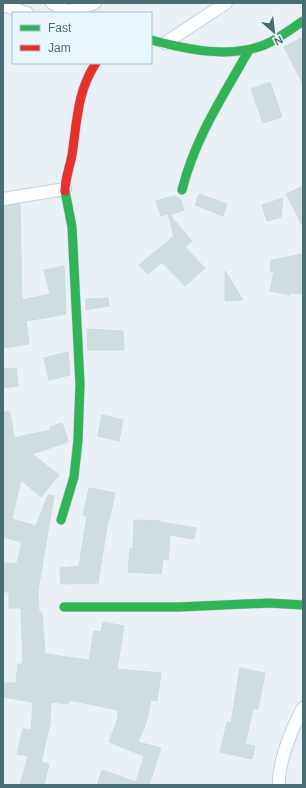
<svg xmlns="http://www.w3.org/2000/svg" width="306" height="788" viewBox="0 0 306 788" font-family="Arial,sans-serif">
  <rect width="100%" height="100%" fill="#eaf1f6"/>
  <g fill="#cfdce0" stroke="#ccdadf">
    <polygon points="303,37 303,84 284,47"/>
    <polygon points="270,82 282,117 263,123 251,89"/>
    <polygon points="303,186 303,226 286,194"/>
    <polygon points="199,194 227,204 223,216 195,205"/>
    <polygon points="174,196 181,200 184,210 170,215 192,241 185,247 205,268 185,286 162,262 148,274 139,265 174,236 168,214 161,216 156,201"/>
    <polygon points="283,198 281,217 267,221 262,205"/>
    <polygon points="20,204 22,300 50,294 44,270 64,266 66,314 26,321 29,344 3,348 3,206"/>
    <polygon points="303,254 303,294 290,293 290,295 270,291 274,272 270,272 271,260"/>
    <polygon points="225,271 243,300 225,301"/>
    <polygon points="108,298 109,306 86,310 86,299"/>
    <polygon points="87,329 123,331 124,350 88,350"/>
    <polygon points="68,352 70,375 49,380 44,358"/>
    <polygon points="16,368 18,386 3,388 3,369"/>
    <polygon points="3,412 10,412 14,438 51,430 50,427 62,423 68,440 68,442 32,454 59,475 41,497 21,480 12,519 36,526 48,495 54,496 38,590 39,612 42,612 45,654 89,660 94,631 101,632 103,622 124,626 117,669 161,673 157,701 151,700 147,720 138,742 161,748 149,785 97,785 102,770 136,782 144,756 109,742 119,716 117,716 118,710 69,700 68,704 51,702 50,724 41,762 49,764 44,785 20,785 28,756 17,754 23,729 31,730 33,702 3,697 3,683 16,683 18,664 23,664 21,608 9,608 9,592 3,592 3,563 17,563 22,542 3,537"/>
    <polygon points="102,415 123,420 119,441 98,436"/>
    <polygon points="89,488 115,493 109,521 108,520 98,583 61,584 60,568 79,566 87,516 83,515"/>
    <polygon points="134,520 160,521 160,522 196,528 194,539 170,535 168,560 163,559 161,574 128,572 130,548 133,549"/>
    <polygon points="240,668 265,673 258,709 253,709 245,744 255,746 252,759 220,752 227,722 231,723"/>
  </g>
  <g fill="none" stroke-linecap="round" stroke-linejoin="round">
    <g stroke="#c6cfd3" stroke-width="14">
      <g id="street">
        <polyline points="52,3 69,12"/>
        <polyline points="3,5 27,13"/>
        <polyline points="63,13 95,3"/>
        <polyline points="165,43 226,3"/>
        <polyline points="3,199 65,189"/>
        <path d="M279 785C278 762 292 728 303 708"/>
      </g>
    </g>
    <g stroke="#c4ced2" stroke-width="10">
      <g id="fast">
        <path d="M151 40C186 49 228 59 264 45 277 40 291 29 303 21"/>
        <path d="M182 190C195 138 223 96 249 50"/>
        <polyline points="61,520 74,477 78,440 80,384 72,227 65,191"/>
        <polyline points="64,607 179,607 269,603 303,605"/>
      </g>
    </g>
    <g stroke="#c4ced2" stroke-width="10">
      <path id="jam" d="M65 191C65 179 70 166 72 155 77 122 77 91 96 63"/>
    </g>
    <use href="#street" stroke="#fcfdfe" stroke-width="12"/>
    <use href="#fast" stroke="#30b455" stroke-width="9"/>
    <use href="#jam" stroke="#e5322d" stroke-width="9"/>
  </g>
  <rect width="306" height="788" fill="none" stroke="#4a6d74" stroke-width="8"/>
  <rect x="12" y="12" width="140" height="52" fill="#eaf6ff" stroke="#aabfc7"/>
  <rect x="20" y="25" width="20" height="6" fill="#30b455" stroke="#aabfc7"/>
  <text x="48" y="32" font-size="12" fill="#4a6d74">Fast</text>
  <rect x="20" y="45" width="20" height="6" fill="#e5322d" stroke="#aabfc7"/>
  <text x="48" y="52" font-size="12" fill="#4a6d74">Jam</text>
  <g transform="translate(274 32) rotate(152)" stroke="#eaf6ff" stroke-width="3" paint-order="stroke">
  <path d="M0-3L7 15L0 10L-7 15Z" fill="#4a6d74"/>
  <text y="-6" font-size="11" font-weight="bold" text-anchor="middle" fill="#4a6d74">N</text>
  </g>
</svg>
